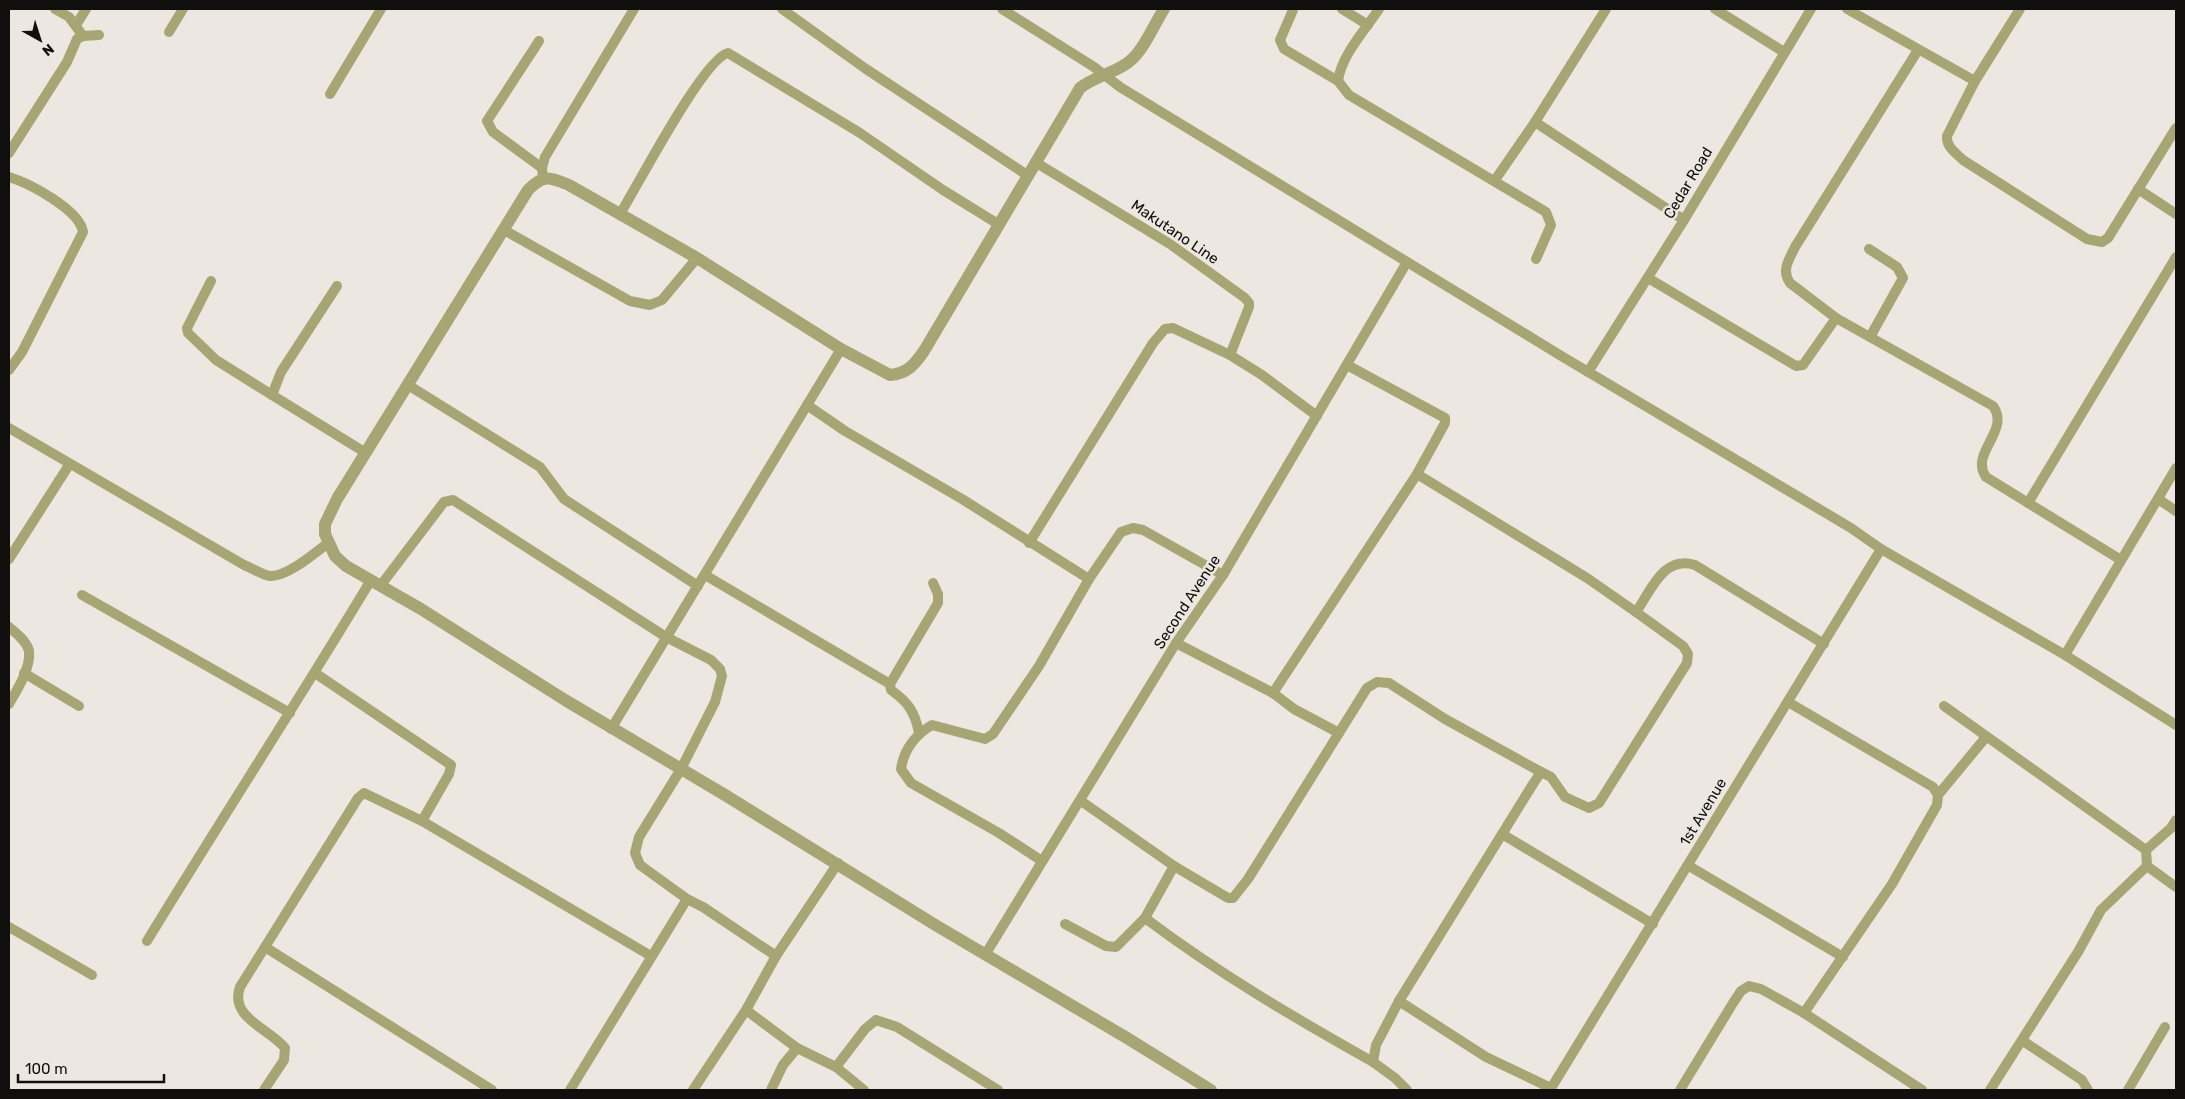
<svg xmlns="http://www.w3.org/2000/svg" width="2185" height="1099" viewBox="0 0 2185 1099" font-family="Rubik,sans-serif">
  <rect width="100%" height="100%" fill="#ece8e1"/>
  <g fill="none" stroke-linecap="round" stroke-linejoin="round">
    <g stroke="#a8a574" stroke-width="10">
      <polyline points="55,9 69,17 83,36"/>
      <polyline points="782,9 866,69 1027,175"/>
      <polyline points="1002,9 1094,67 1120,87 1563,357 1851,528 1881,549 2065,655 2176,725"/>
      <polyline points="1342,9 1368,25"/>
      <polyline points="1715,9 1784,52"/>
      <polyline points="1847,9 1975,81"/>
      <path d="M2020 9 1975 81 1947 136C1946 147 1956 153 1963 160L2087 239 2102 242 2108 238 2176 128"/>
      <polyline points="1293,10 1280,40 1284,49 1338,81 1349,95 1546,212 1551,225 1536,259"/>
      <polyline points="76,25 86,9"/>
      <polyline points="169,32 183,9"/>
      <polyline points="539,41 487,121 493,132 542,168"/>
      <path d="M1338 81C1341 56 1365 30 1379 9"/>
      <polyline points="330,94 381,9"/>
      <polyline points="1535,122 1684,220"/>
      <polyline points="9,153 67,62 77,39 83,36 99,35"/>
      <polyline points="1035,162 1170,244 1245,298 1249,303 1249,307 1230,355"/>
      <path d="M9 177C29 183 80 210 83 232L22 352 9 370"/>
      <polyline points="543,178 542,168 545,157 634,9"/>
      <polyline points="1495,180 1535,122 1606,9"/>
      <polyline points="2138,189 2176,214"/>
      <path d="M620 214C637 187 703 59 728 53L860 133 943 190 998 224"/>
      <polyline points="504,230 630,301 650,305 662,300 697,258"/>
      <polyline points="1869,249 1897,267 1903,278 1870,337"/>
      <path d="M1648 278 1796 366 1803 365 1836 318 1993 406C2011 431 1969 453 1986 477L2121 560"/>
      <polyline points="211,281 187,328 188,333 216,360 272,395"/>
      <polyline points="337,286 281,372 272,395 366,453"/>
      <path d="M1836 318 1790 283C1781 270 1789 260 1795 247L1918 50"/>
      <polyline points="1588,372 1684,220 1811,9"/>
      <polyline points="408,385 540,467 564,499 698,586"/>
      <polyline points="807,405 845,431 962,499 1089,579"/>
      <path d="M9 428 244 565C252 568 262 575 270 576 287 577 315 553 328 543"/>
      <polyline points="1417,474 1587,578 1636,612"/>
      <polyline points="2158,499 2176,511"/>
      <polyline points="2028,503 2176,257"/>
      <polyline points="1029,543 1153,343 1165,329 1173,328 1230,355 1262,375 1317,416"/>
      <polyline points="9,559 69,465"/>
      <polyline points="705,575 890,684"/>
      <polyline points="381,585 444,502 453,500 666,637 711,660 720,669 722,676 715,702 681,769 639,837 635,853 640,865 687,899"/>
      <polyline points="82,595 290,713"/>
      <path d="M9 627C16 633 27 641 29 651 31 668 17 690 9 704"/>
      <polyline points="1176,643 1273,693 1417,474 1445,423 1445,418 1347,365"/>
      <polyline points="2065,655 2176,468"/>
      <polyline points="24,673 79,706"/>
      <polyline points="315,673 451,765 449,774 422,821"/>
      <polyline points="1273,693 1294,709 1339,733"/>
      <polyline points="1788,702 1933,787 1938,795 1937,805 1892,884 1804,1013"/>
      <polyline points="1944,706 2146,850"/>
      <polyline points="611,729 841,349"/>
      <path d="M919 733C915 712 908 702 891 690L890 684 938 603V594L933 583"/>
      <polyline points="1938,795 1986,737"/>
      <polyline points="1081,801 1174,866 1228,898 1233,898 1248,879 1367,688 1377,682 1389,683 1445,719 1541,772"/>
      <polyline points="1502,834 1653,924"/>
      <path d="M1042 861 999 833 911 783 901 769C904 749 915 735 932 725L985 739 993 734 1039 666 1089 579 1121 532 1133 528 1143 530 1223 575"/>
      <polyline points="1689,866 1843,957"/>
      <polyline points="2147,866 2176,887"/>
      <path d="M1145 918C1218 973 1293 1017 1373 1062"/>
      <polyline points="1065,924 1106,946 1116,947 1145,918 1174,866"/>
      <polyline points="9,927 92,975"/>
      <path d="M147 941C221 820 298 701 371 580"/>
      <polyline points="265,947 492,1090"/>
      <polyline points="985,955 1176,643 1223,575 1407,262"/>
      <polyline points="1399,1001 1486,1057 1551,1088"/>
      <polyline points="746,1010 797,1048 836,1067 864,1090"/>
      <polyline points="2023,1041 2082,1080 2088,1090"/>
      <polyline points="836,1067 865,1029 876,1020 897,1027 998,1090"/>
      <path d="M264 1090 284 1060 285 1048C269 1028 229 1018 240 987L358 798 364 793 422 821 651 956"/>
      <polyline points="570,1090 687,899 703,907 776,956"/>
      <polyline points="693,1090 746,1010 776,956 838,863"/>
      <polyline points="771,1090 783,1065 797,1048"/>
      <path d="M1407 1090 1395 1078 1373 1062 1376 1045 1399 1001 1533 784 1541 772 1551 777 1565 797 1589 808 1599 803 1687 663 1688 654 1683 646 1636 612C1651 591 1663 555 1695 565L1824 644"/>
      <polyline points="1550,1090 1881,549"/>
      <polyline points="1680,1090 1733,1003 1741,991 1749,986 1761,989 1804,1013 1922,1090"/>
      <polyline points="1990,1090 2078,952 2101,910 2147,866 2146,850 2171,828 2176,820"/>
      <polyline points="2128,1090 2165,1027"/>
    </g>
    <path stroke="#a8a574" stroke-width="12" d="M1164 9C1153 26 1143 53 1126 64 1111 74 1094 77 1080 88L924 351C915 364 907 374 890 375L841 349 697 258 569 185C549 177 544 174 528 190L337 499 325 524V534L335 556 346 566 421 609 565 700 725 795 937 926 1127 1038 1211 1090"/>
  </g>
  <g text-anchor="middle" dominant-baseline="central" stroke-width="5" stroke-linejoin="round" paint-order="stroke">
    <g font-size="15" fill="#110f0d" stroke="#ece8e1">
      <text transform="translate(1688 183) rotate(-59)">Cedar Road</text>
      <text transform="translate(1175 232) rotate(34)">Makutano Line</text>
      <text transform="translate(1187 602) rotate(-57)">Second Avenue</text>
      <text transform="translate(1703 812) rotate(-59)">1st Avenue</text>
    </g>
  </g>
  <rect width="2185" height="1099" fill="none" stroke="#110f0d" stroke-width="20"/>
  <g transform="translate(40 40) rotate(141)" stroke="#ece8e1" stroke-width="4" paint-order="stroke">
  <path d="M0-4L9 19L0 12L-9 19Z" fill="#110f0d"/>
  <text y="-8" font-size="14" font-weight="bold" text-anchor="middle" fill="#110f0d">N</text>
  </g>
  <path d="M18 1074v8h146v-8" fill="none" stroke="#110f0d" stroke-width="2.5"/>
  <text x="25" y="1074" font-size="15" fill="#110f0d" stroke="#ece8e1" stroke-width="4" paint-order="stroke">100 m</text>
</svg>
